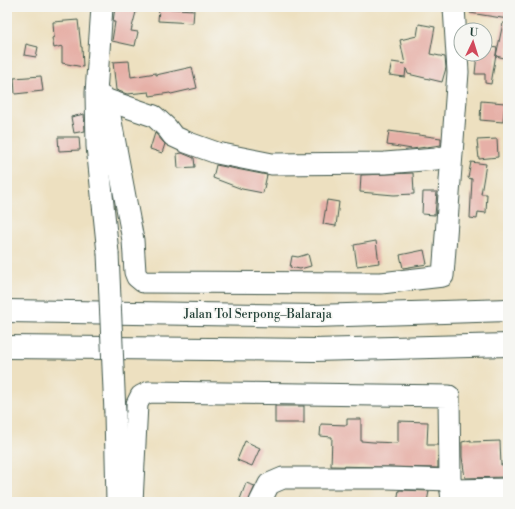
<svg xmlns="http://www.w3.org/2000/svg" width="515" height="509" viewBox="0 0 515 509" font-family="'Libre Bodoni',serif">
  <rect width="100%" height="100%" fill="#f6f6f2"/>
  <filter id="ink" filterUnits="userSpaceOnUse"><feTurbulence type="fractalNoise" baseFrequency=".025" numOctaves="2"/><feDisplacementMap in="SourceGraphic" scale="8" xChannelSelector="R" yChannelSelector="G"/><feConvolveMatrix kernelMatrix="1 2 1 2 8 2 1 2 1" color-interpolation-filters="sRGB"/></filter>
  <filter id="wash" filterUnits="userSpaceOnUse"><feTurbulence type="fractalNoise" baseFrequency=".012" numOctaves="4" result="noise"/><feDisplacementMap in="SourceGraphic" scale="16" xChannelSelector="R" yChannelSelector="G"/><feGaussianBlur stdDeviation="0.9" result="paint"/><feColorMatrix in="noise" values="0 0 0 0 0 0 0 0 0 0 0 0 0 0 0 0 0 1.4 0 .05"/><feComposite in="paint" operator="in"/></filter>
  <g filter="url(#wash)">
    <rect width="100%" height="100%" fill="#ede0c0"/>
    <g id="blocks">
      <g fill="#e6b0a7">
        <polygon points="115,7 136,12 131,31 138,32 135,46 112,41 115,22 113,22"/>
        <polygon points="471,7 508,7 508,19 470,13"/>
        <polygon points="159,8 194,10 193,23 158,21"/>
        <polygon points="78,20 81,47 82,47 83,67 62,63 62,46 54,48 52,38 54,37 53,22"/>
        <polygon points="503,23 508,23 508,59 496,56"/>
        <polygon points="419,24 435,27 430,54 445,57 446,68 442,82 408,74 406,68 405,77 389,75 392,62 405,64 400,40 417,36"/>
        <polygon points="26,44 38,47 36,57 24,55"/>
        <polygon points="485,46 497,48 491,84 485,83 485,74 475,74 477,54 485,54"/>
        <polygon points="129,61 131,77 156,73 156,75 192,67 197,88 171,94 170,93 150,96 149,92 127,94 116,90 113,62"/>
        <polygon points="41,76 43,91 15,94 14,78"/>
        <polygon points="481,101 505,103 503,122 480,120"/>
        <polygon points="84,114 85,131 74,133 71,117"/>
        <polygon points="389,131 441,138 441,145 412,149 387,145"/>
        <polygon points="155,133 165,144 162,153 150,149"/>
        <polygon points="58,137 79,137 80,150 59,151"/>
        <polygon points="497,139 498,157 479,159 477,140"/>
        <polygon points="182,153 194,158 195,167 178,168 177,154"/>
        <polygon points="471,162 486,164 481,194 487,194 486,213 478,212 477,219 470,218 472,179 468,178"/>
        <polygon points="216,165 267,175 263,193 242,189 213,178"/>
        <polygon points="413,173 414,194 394,195 360,192 361,175"/>
        <polygon points="423,192 437,192 435,215 422,214"/>
        <polygon points="327,200 339,202 336,226 323,224"/>
        <polygon points="376,241 379,263 357,266 354,245"/>
        <polygon points="424,250 427,264 403,268 400,255"/>
        <polygon points="308,254 311,266 300,269 290,267 292,256 298,257"/>
        <rect x="275" y="406" width="29" height="17"/>
        <polygon points="347,419 361,419 361,441 373,442 398,443 398,421 428,422 427,445 438,445 438,468 331,466 332,437 320,436 321,424 347,425"/>
        <polygon points="471,440 471,442 500,441 501,465 508,464 508,477 465,478 462,457 462,442"/>
        <polygon points="245,441 260,448 252,466 237,460"/>
        <polygon points="246,483 255,486 248,502 239,502"/>
        <polygon points="399,490 429,491 427,502 397,502"/>
      </g>
    </g>
  </g>
  <g filter="url(#ink)">
    <use href="#blocks" fill-opacity="0" stroke="#3e5549" stroke-width="1"/>
    <g fill="none" stroke-linecap="round" stroke-linejoin="round">
      <g stroke="#3e5549" stroke-width="23">
        <g id="minor">
          <polyline points="102,7 96,93 97,146 108,253"/>
          <polyline points="98,94 107,100 154,116 167,128 173,136 186,142 217,153 272,164 385,163 436,159 451,155"/>
          <polyline points="107,100 133,240 135,272 137,277 143,282 381,283 443,276 458,72 454,7"/>
          <polyline points="115,413 117,502"/>
          <polyline points="451,490 508,489"/>
          <polyline points="132,502 137,404 141,396 149,392 449,396 450,480 452,502"/>
          <polyline points="260,502 269,484 283,478 387,478 450,480"/>
        </g>
      </g>
      <g stroke="#3e5549" stroke-width="24">
        <g id="highway">
          <polyline points="7,311 315,316 508,310"/>
          <polyline points="7,347 314,350 508,345"/>
        </g>
      </g>
      <use href="#minor" stroke="#fff" stroke-width="21"/>
      <use href="#highway" stroke="#fff" stroke-width="22"/>
      <g stroke="#3e5549" stroke-width="23" stroke-linecap="butt">
        <polyline id="minor-bridge" points="108,253 115,413"/>
      </g>
      <use href="#minor-bridge" stroke="#fff" stroke-width="21"/>
    </g>
  </g>
  <g text-anchor="middle" dominant-baseline="central" stroke-width="3" stroke-linejoin="round" paint-order="stroke">
    <g font-size="12" fill="#1f3d34" stroke="#f6f6f2">
      <text x="258" y="314">Jalan Tol Serpong–Balaraja</text>
    </g>
  </g>
  <rect width="515" height="509" fill="none" stroke="#f6f6f2" stroke-width="24"/>
  <g transform="translate(473 42) rotate(4)"><circle r="19" fill="#f6f6f2" stroke="#a0aca6"/>
  <path d="M0-3L7 15L0 10L-7 15Z" fill="#d1495b"/>
  <text y="-6" font-size="11" font-weight="bold" text-anchor="middle" fill="#1f3d34">U</text>
  </g>
</svg>
